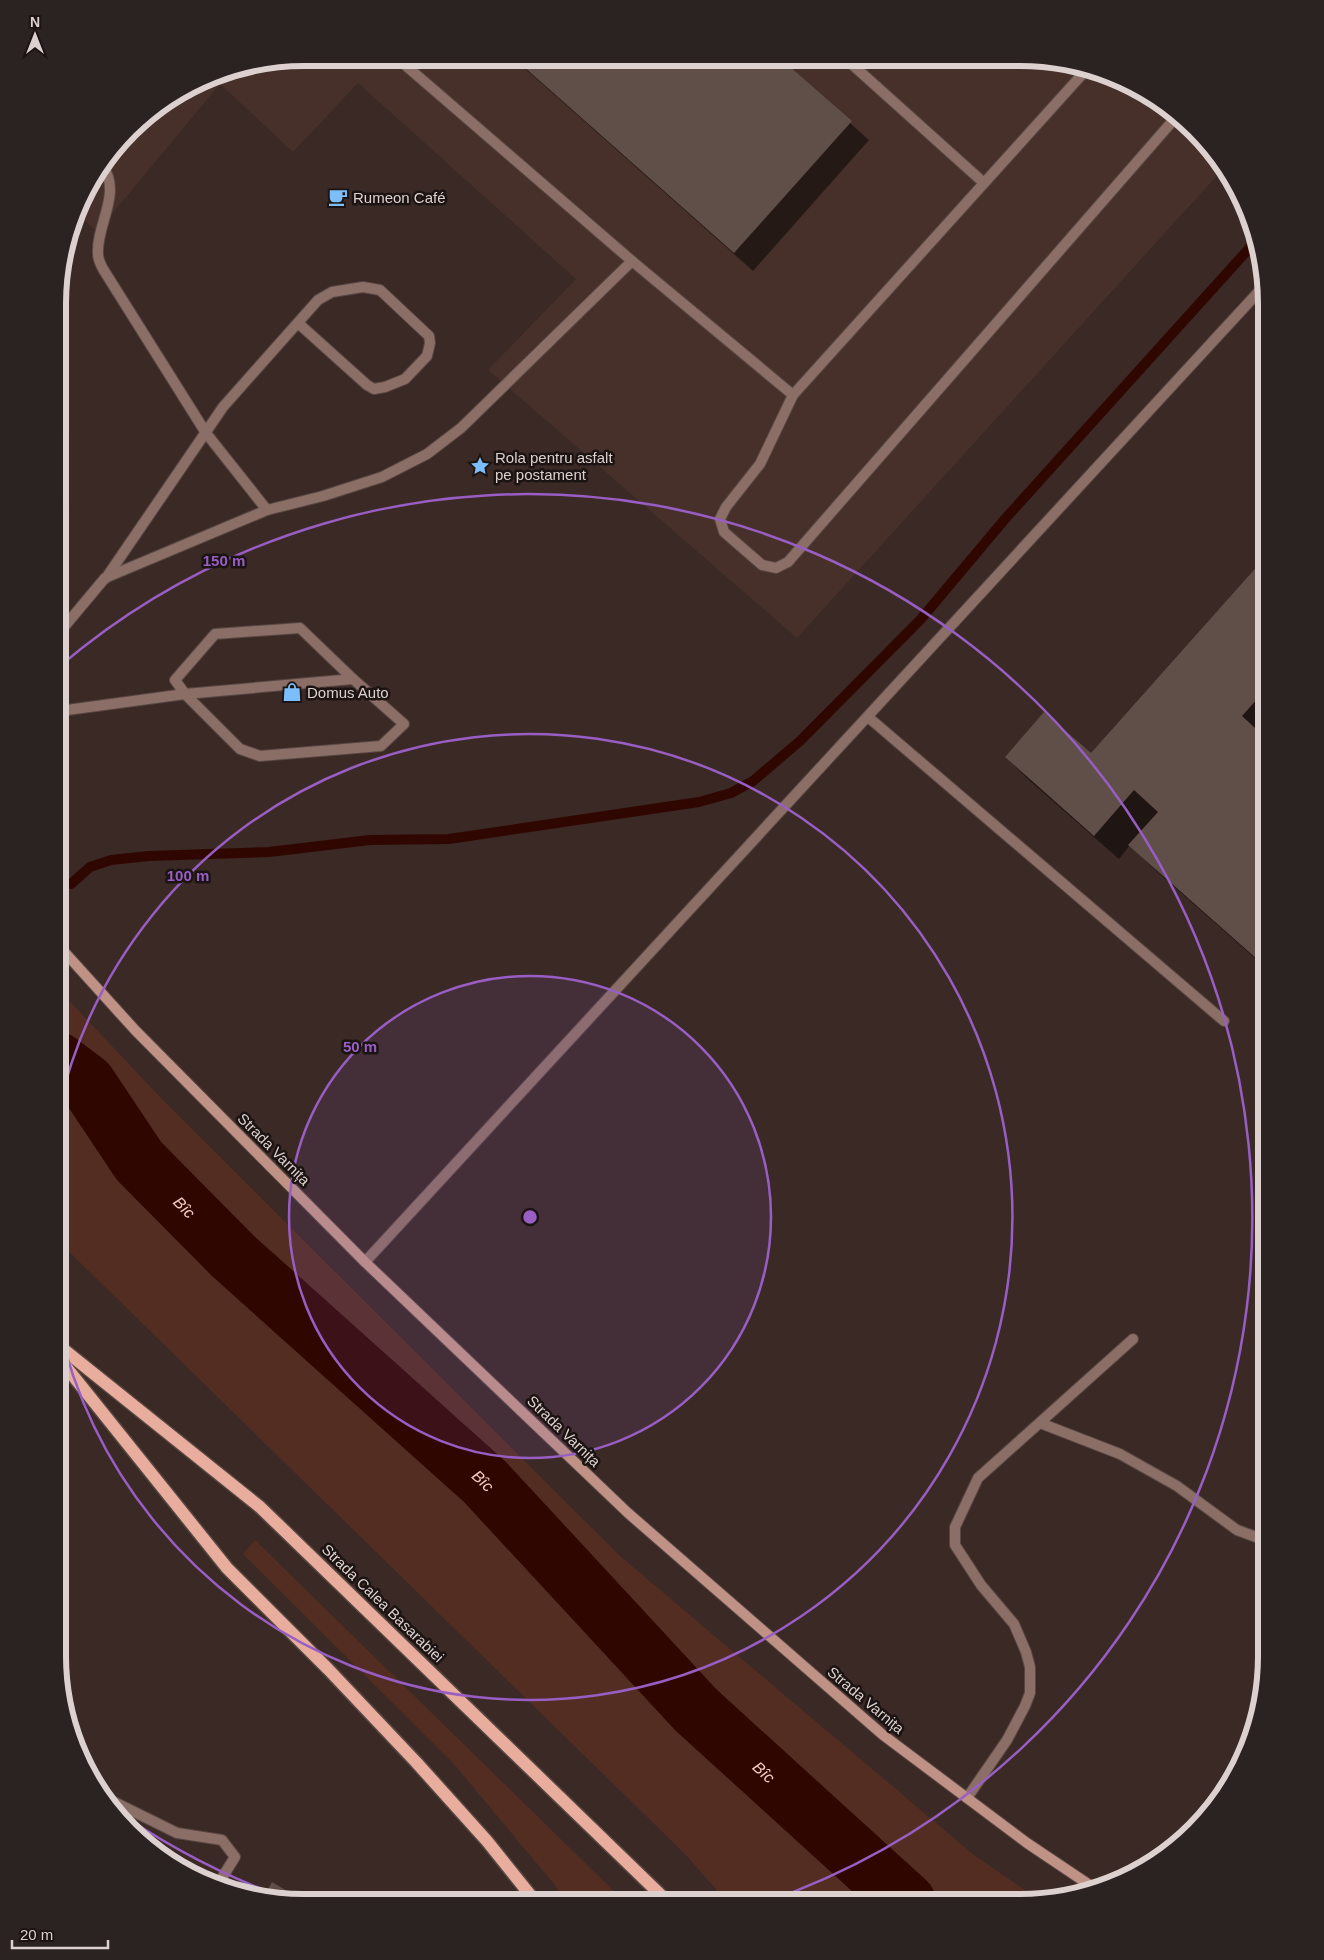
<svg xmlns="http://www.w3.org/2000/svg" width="1324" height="1960" viewBox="0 0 1324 1960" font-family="Helvetica,sans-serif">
  <rect width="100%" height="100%" fill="#3a2925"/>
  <polygon fill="#47302a" points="305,58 1052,60 1114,76 1170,108 1215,154 1224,168 797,638 488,370 576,279 358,83 293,152 220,84 97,232 79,215 90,181 142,119 225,71"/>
  <g fill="#542d22">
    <polygon points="59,990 160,1097 620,1556 974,1855 1038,1899 1020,1902 727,1902 687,1856 58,1241"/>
    <polygon points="255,1540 624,1901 566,1901 554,1884 453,1763 243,1554"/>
  </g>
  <g fill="#0007">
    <polygon points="340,58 348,58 344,62"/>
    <polygon points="513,58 779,59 869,140 753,271"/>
    <polygon points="1262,564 1266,568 1266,968 1154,869 1130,845 1119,859 1030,781 1006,757 1092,755"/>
  </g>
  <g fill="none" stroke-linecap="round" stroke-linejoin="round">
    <polyline stroke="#300700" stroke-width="10" points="71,884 90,867 111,860 149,856 269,852 370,840 449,839 699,802 731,793 753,781 800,741 921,619 1005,519 1254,243"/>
    <path stroke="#300700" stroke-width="58" id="s1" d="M58 1061 87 1083 139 1161 233 1256 485 1482 696 1710 907 1902"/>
  </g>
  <g fill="#604e49">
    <polygon points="514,58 781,59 852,121 734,253"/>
    <polygon points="1261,562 1266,566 1266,689 1242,716 1266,738 1266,967 1128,845 1158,812 1134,790 1094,836 1005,757 1044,712 1091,753"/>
    <polygon points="272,1882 304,1901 273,1900 263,1898"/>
  </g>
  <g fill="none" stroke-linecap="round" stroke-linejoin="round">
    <g stroke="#574743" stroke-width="12">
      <g id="lane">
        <polyline points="397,58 632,261"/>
        <polyline points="846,59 984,183"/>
        <polyline points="1087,69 793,395 760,464 726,507 720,519 724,532 762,565 776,568 788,562 1177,116"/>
        <path d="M103 166C122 194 96 225 98 254 98 260 101 265 103 269L206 433 267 510"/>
        <polyline points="106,578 223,407 318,300 332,292 363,287 380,290 429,336 430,343 427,356 405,379 385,387 374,389 367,385 298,323"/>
        <polygon points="300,628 353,679 404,724 381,746 260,756 240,749 185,694 175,680 215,634"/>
        <polyline points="59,633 105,578 267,510 323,496 382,477 427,454 461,428 632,261 793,395"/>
        <polyline points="59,709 67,710 185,694 353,679"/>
        <polyline points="868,717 1224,1021"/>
        <polyline points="365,1262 1263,287"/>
        <polyline points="1040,1423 1120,1454 1177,1486 1237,1530 1264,1540 1266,1538"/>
        <polyline points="104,1797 177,1833 222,1840 235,1857 217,1886"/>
        <polyline points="967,1798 1007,1740 1025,1706 1030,1693 1030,1667 1026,1652 1014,1624 981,1585 955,1545 955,1527 978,1478 1133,1339"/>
      </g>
    </g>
    <g stroke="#574743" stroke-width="12">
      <polyline id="secondary" points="59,946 135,1030 365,1262 628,1513 883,1735 1027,1843 1094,1888"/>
    </g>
    <g stroke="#574743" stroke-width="15">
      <g id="primary">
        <polyline points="58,1345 260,1507 668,1902"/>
        <polyline points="58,1357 227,1568 328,1669 416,1762 487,1841 535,1901"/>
      </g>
    </g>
    <use href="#lane" stroke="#8b6e66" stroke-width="10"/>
    <use href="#secondary" stroke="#c09285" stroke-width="10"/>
    <use href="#primary" stroke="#e9ad9d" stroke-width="12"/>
  </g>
  <circle cx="530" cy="1217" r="241" fill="#985ec4" fill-opacity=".12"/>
  <g fill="none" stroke="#985ec4" stroke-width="2.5">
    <circle cx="530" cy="1217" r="241"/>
    <path d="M58 1112A483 483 0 1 1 58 1322"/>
    <path d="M288 1899A724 724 0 0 1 110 1806M60 666A724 724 0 1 1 766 1902"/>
  </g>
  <defs>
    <g id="cafe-bare" transform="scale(1.5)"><path d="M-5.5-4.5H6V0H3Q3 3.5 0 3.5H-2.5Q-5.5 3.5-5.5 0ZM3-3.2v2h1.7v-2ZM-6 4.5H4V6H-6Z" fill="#7cbef9" stroke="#1c1412" stroke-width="2.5" paint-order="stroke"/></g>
    <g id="sight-bare" transform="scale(1.5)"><path d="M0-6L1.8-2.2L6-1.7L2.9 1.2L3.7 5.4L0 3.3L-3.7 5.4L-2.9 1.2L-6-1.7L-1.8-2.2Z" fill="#7cbef9" stroke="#1c1412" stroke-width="2.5" paint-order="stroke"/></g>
    <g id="shop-bare" transform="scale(1.5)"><path d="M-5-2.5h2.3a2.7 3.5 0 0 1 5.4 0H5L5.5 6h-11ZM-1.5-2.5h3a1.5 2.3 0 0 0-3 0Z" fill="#7cbef9" stroke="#1c1412" stroke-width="2.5" paint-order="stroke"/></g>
  </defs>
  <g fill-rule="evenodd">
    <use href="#cafe-bare" x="338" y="197"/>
    <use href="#sight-bare" x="480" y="466"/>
    <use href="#shop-bare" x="292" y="692"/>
  </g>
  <g text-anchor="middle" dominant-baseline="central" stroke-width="5" stroke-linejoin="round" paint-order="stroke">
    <g font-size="15" fill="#dcd1ce" stroke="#1c1412" text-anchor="start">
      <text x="353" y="197">Rumeon Café</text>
      <text x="495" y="457">Rola pentru asfalt<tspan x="495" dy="17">pe postament</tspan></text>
      <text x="307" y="692">Domus Auto</text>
    </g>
    <g font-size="15" fill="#dcd1ce" stroke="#1c1412">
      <text transform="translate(274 1149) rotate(45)">Strada Varnița</text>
      <text transform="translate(564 1431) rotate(44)">Strada Varnița</text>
      <text transform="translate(383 1603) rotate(44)">Strada Calea Basarabiei</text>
      <text transform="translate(866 1700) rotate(40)">Strada Varnița</text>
    </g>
    <g font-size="16" font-style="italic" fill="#f2cbc0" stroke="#1c1412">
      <text stroke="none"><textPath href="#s1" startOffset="195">Bîc</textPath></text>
      <text stroke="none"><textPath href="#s1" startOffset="600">Bîc</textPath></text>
      <text stroke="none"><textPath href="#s1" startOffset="1005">Bîc</textPath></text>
    </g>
  </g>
  <path d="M0 0H1324V1960H0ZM304 66H1020A238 238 0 0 1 1258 304V1656A238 238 0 0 1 1020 1894H304A238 238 0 0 1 66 1656V304A238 238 0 0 1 304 66Z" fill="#2b2321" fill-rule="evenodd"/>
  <path fill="none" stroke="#dcd1ce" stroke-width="6" d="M304 66H1020A238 238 0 0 1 1258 304V1656A238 238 0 0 1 1020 1894H304A238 238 0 0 1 66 1656V304A238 238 0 0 1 304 66Z"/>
  <circle cx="530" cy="1217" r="8" fill="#985ec4" stroke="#1c1412" stroke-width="2.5"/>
  <g font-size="15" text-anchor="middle" font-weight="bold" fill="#985ec4" stroke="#1c1412" stroke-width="5" stroke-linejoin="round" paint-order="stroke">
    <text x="224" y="566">150 m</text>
    <text x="188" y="881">100 m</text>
    <text x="360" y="1052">50 m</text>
  </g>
  <g transform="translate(35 35)" stroke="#1c1412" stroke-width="4" paint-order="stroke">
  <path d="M0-4L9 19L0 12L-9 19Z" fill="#dcd1ce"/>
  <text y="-8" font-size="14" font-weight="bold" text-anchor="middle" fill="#dcd1ce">N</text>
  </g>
  <path d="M12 1940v8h96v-8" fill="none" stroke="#dcd1ce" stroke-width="2.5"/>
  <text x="20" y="1940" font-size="15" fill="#dcd1ce" stroke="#1c1412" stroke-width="4" paint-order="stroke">20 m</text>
</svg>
